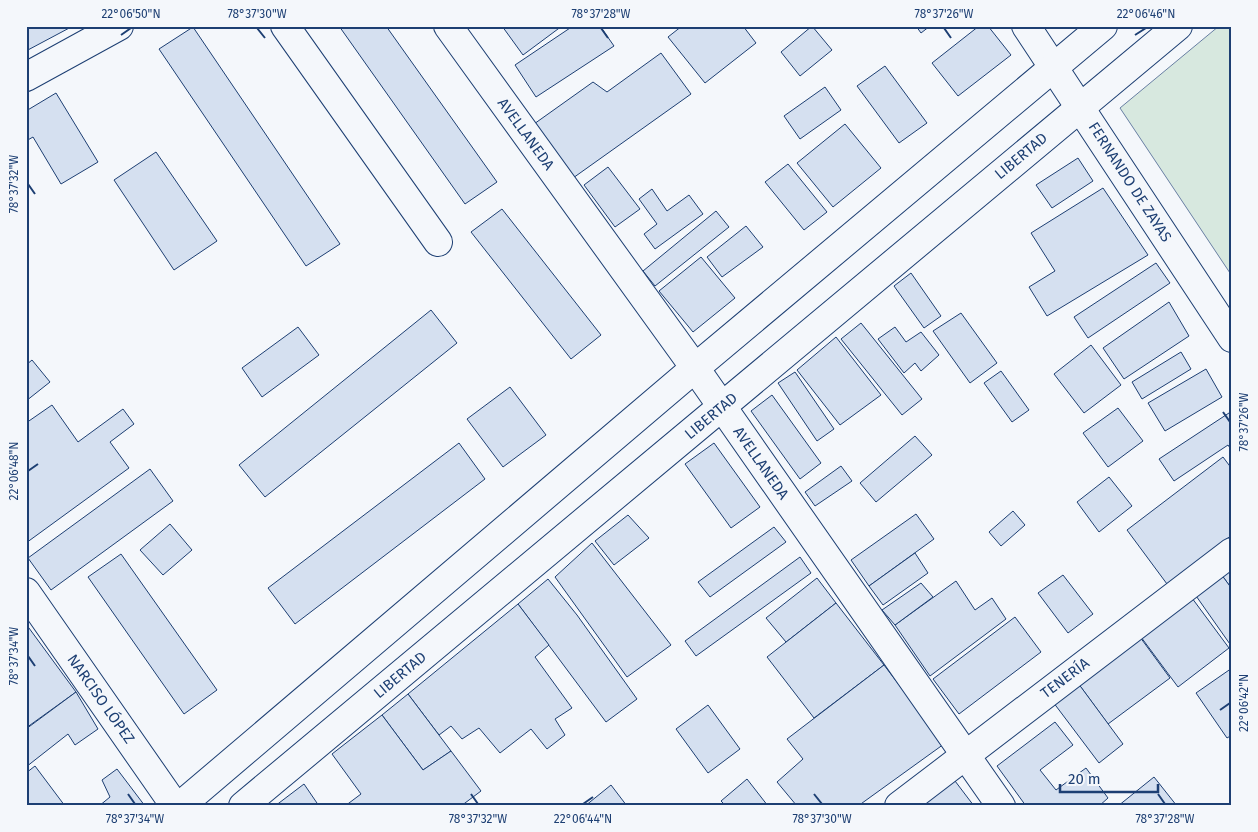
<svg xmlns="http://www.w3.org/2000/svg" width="1258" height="832" viewBox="0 0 1258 832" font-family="'Fira Sans',sans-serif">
  <rect width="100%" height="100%" fill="#f4f7fb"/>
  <polygon fill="#d7e8df" stroke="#687fa3" points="1219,26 1232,26 1232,276 1120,108"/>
  <g fill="#d5e0f0" stroke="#1d3f73">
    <polygon points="26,26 73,26 26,51"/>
    <polygon points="339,26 386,26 497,182 465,204"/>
    <polygon points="502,26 562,26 523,55"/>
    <polygon points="573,26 600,26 614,46 536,97 515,65"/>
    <polygon points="682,26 743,26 756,43 705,83 668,37"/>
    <polygon points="812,26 832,50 800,76 781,52"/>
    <polygon points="916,26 930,26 921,33"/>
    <polygon points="979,26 988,26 1011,55 958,96 932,63"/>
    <polygon points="193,27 340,244 306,266 159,49"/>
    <polygon points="661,53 691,94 573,178 534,124 593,82 607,92"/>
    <polygon points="885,66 927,123 899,143 857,86"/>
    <polygon points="825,87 841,110 800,139 784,116"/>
    <polygon points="56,93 98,162 61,184 33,137 26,141 26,111"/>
    <polygon points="845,124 881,168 833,207 797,163"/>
    <polygon points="156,152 217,241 174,270 114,180"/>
    <polygon points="1078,158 1093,181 1052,208 1036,185"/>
    <polygon points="788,164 827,212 804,230 765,182"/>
    <polygon points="608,167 640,209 615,227 584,185"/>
    <polygon points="1103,188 1148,255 1047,316 1029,287 1055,271 1031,233"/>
    <polygon points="652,189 667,211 689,195 703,214 655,249 644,234 657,224 639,199"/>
    <polygon points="502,209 601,335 571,359 471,232"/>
    <polygon points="716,211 729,227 655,286 643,271"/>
    <polygon points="746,226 763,247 722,277 707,257"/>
    <polygon points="701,257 735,298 693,332 659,291"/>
    <polygon points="1156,263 1170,283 1088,338 1074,317"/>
    <polygon points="911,273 941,316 924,328 894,286"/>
    <polygon points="1169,302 1189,336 1124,379 1103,348"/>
    <polygon points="431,310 457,343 265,497 239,465"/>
    <polygon points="961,313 997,363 970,383 933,331"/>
    <polygon points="861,323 922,399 902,415 841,339"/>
    <polygon points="298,327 319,355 262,397 242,368"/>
    <polygon points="895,327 906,342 921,332 939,355 921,371 915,363 904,373 878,339"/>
    <polygon points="836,337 881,395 840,425 797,370"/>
    <polygon points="1091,345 1121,385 1084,413 1054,374"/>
    <polygon points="1181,352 1191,369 1142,399 1132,382"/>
    <polygon points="32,360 50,382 26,401 26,365"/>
    <polygon points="1206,369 1222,397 1165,431 1148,403"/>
    <polygon points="1001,371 1029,410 1012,422 984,383"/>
    <polygon points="795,372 834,429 817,441 778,383"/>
    <polygon points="510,387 546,435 503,467 467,419"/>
    <polygon points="772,395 821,463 800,479 751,411"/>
    <polygon points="52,405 78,442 123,409 134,424 110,442 129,468 26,543 26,423"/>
    <polygon points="1118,408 1143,441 1108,467 1083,433"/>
    <polygon points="1232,411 1232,451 1228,445 1174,481 1159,459"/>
    <polygon points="915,436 932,455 876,502 860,483"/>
    <polygon points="459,443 485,479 295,624 268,588"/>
    <polygon points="714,443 760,507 731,528 685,464"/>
    <polygon points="1223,457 1232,469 1232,535 1167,584 1127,530"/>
    <polygon points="841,466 852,481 815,506 805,492"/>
    <polygon points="150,469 173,501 51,590 28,558"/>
    <polygon points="1109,477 1132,506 1099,532 1077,502"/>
    <polygon points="1013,511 1025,525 1001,546 989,532"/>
    <polygon points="916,514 934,539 869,586 851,560"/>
    <polygon points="628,515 649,538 614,565 595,541"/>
    <polygon points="170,524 192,550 163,575 140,550"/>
    <polygon points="774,527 786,542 710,597 698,582"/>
    <polygon points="592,543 671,645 627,677 555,577"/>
    <polygon points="915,553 928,573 883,605 869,586"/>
    <polygon points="121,554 217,690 184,714 88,577"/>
    <polygon points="800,557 811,573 696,656 685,641"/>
    <polygon points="1232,567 1232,589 1221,574"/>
    <polygon points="1221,574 1232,589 1232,647 1194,593"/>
    <polygon points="1063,575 1093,614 1068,633 1038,593"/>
    <polygon points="817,578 836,603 786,642 766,618"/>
    <polygon points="548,579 577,615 637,699 606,722 518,604"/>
    <polygon points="956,581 975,610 992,598 1006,619 930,676 895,625"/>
    <polygon points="921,583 933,597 895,625 882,610"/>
    <polygon points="1189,594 1229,648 1178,687 1138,633"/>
    <polygon points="836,603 884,665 814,718 767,657"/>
    <polygon points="518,604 549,645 535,657 572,708 555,719 565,735 547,749 531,729 500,753 479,728 462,739 451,726 439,735 408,694"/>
    <polygon points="1015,617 1041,652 959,714 933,679"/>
    <polygon points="26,624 76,692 26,728"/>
    <polygon points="1137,633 1170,678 1108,724 1075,679"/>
    <polygon points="884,665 944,744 858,806 797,806 777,782 803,759 787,739"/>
    <polygon points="1232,668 1232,735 1227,738 1196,693"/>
    <polygon points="1075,679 1123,744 1099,763 1050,698"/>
    <polygon points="76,692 98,729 75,745 68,734 26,767 26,729"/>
    <polygon points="408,694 451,751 423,770 382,715"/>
    <polygon points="708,705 740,749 708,773 676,729"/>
    <polygon points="382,715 423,770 451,751 481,791 461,806 345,806 361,794 332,754"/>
    <polygon points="1055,722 1073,745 1040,770 1056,790 1086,768 1108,798 1099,806 1026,806 997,766"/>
    <polygon points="35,766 65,806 26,806 26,773"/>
    <polygon points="117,769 145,806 99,806 110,797 102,780"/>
    <polygon points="952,777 974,806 913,806"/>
    <polygon points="1154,777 1177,806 1118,806"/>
    <polygon points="747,779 768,806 726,806 721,801"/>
    <polygon points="304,784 319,806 275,806"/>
    <polygon points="611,785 627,806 585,806"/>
  </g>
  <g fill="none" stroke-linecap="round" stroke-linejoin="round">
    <g stroke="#1d3f73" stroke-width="30">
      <g id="minor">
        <polyline points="285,26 438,242"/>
        <polyline points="448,26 695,368 1001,806"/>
        <polyline points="1026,26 1232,338"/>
        <polyline points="26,77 119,26"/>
        <polyline points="899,806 1232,552"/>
      </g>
    </g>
    <g stroke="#1d3f73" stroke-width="30">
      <g id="major">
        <polyline points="26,592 175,806"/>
        <polyline points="180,806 695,368 1103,26"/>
        <polyline points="243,806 1178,26"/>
      </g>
    </g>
    <use href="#minor" stroke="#f4f7fb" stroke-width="28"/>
    <use href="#major" stroke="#f4f7fb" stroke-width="28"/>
  </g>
  <path fill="none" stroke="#1d3f73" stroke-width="2" d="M257 28 265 38M601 28 608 38M944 28 951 38M121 35 131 28M1135 35 1146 28M28 184 35 194M1223 412 1230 422M28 471 38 464M28 656 35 666M1220 710 1230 703M128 794 135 804M471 794 478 804M814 794 822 804M1158 794 1165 804M583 804 593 797"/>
  <g text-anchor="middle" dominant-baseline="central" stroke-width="4" stroke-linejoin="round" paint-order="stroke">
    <g font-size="15" fill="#1d3f73" stroke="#f4f7fb">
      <text transform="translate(526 134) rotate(54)">AVELLANEDA</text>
      <text transform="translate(1021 156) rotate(-40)">LIBERTAD</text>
      <text transform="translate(1130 182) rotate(57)">FERNANDO DE ZAYAS</text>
      <text transform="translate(711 416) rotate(-40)">LIBERTAD</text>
      <text transform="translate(761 463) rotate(55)">AVELLANEDA</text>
      <text transform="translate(400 675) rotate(-40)">LIBERTAD</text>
      <text transform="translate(1065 678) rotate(-37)">TENERÍA</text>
      <text transform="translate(101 699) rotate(55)">NARCISO LÓPEZ</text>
    </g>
  </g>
  <rect width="1258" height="832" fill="none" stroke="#f4f7fb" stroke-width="55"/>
  <path d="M1060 784v8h98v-8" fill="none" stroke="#1d3f73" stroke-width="2.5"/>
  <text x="1068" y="784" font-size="15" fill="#1d3f73" stroke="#f4f7fb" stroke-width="4" paint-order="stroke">20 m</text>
  <rect x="28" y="28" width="1202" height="776" fill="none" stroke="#1d3f73" stroke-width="2"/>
  <g font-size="12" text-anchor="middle" fill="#1d3f73">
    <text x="131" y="18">22°06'50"N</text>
    <text x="257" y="18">78°37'30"W</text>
    <text x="601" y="18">78°37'28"W</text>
    <text x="944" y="18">78°37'26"W</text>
    <text x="1146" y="18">22°06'46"N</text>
    <text transform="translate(14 184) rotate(-90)" y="4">78°37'32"W</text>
    <text transform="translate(1244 422) rotate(-90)" y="4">78°37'26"W</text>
    <text transform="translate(14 471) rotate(-90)" y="4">22°06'48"N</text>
    <text transform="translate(14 656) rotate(-90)" y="4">78°37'34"W</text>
    <text transform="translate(1244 703) rotate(-90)" y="4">22°06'42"N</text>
    <text x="135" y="823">78°37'34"W</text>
    <text x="478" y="823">78°37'32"W</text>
    <text x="583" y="823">22°06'44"N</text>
    <text x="822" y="823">78°37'30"W</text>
    <text x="1165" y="823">78°37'28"W</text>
  </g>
</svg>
